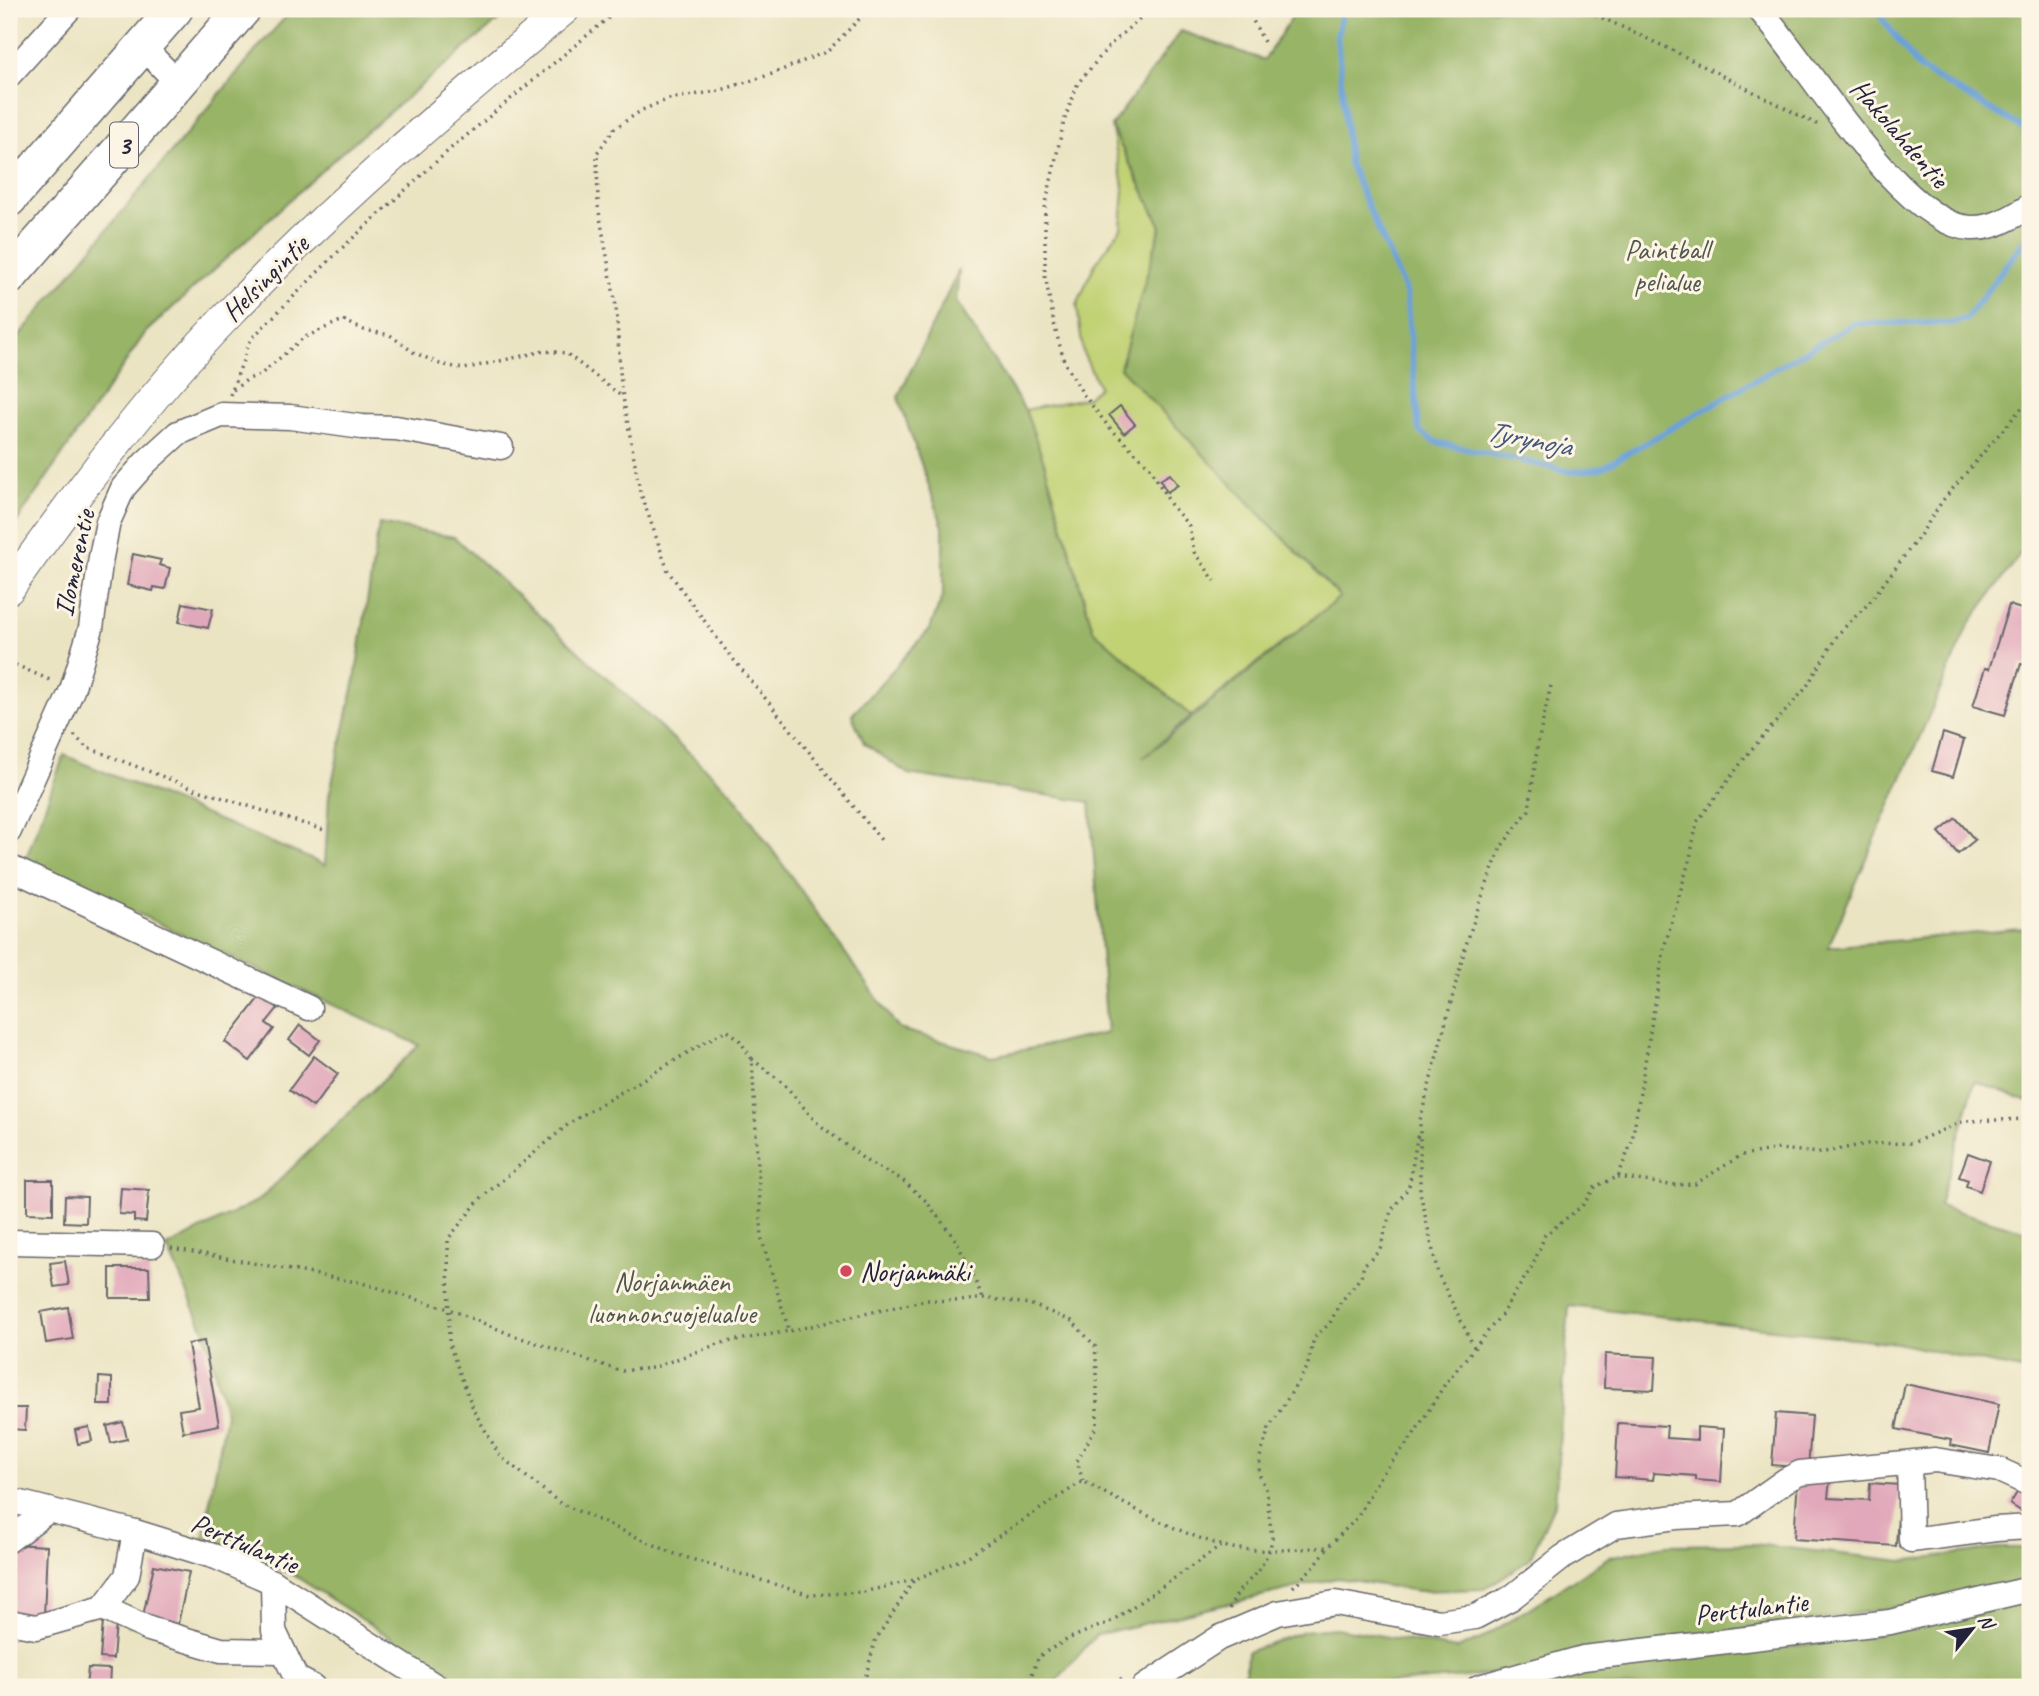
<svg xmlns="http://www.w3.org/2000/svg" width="2039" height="1696" viewBox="0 0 2039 1696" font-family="Caveat,sans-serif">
  <rect width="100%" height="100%" fill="#fcf5e5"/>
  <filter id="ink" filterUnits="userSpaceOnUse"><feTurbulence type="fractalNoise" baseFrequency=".0143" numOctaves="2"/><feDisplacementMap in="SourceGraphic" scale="14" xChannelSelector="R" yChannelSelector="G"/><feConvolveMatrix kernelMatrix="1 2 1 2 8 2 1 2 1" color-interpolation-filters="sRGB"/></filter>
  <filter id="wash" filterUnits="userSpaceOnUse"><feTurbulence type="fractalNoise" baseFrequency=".00686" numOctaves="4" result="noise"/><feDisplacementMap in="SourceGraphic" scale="28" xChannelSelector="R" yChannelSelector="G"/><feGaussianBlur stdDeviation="1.57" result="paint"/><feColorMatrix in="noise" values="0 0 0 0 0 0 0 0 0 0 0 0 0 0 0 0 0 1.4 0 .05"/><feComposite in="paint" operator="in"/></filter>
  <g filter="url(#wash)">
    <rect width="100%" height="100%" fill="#ebe4c3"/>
    <polygon fill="#c1d275" stroke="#727a58" stroke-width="2" points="1111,126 1161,226 1121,368 1340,597 1191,716 1093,630 1044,462 1025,410 1086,398 1099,387 1083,353 1077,305 1094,266 1121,228 1124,190"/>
    <g fill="#98b466" stroke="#5d6b50" stroke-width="2">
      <polygon points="293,9 512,9 342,152 146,332 9,533 9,348 263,42"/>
      <polygon points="1297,9 2030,9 2030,541 1968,626 1828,947 2030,928 2030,1102 1975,1081 1939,1206 2030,1232 2030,1372 1897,1343 1569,1306 1555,1503 1529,1560 1484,1589 1418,1591 1337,1578 1096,1635 1051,1687 467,1687 292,1574 203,1539 226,1414 204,1330 167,1247 259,1200 419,1045 25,861 64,755 325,865 329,796 355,680 379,524 454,537 732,793 899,1029 993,1056 1107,1033 1090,802 908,774 864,743 852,715 929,630 943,596 943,527 898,397 959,270 956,301 1025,410 1044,462 1093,630 1191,716 1143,758 1340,597 1120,368 1161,226 1111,126 1181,31 1264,60"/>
      <polygon points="1753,1544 1903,1561 1998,1548 2030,1548 2030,1581 1951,1598 1476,1676 1347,1687 1245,1687 1247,1652 1304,1631 1336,1628 1457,1649 1481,1639 1609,1557 1666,1545"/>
      <polygon points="2030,1599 2030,1687 1525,1687 1585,1670 1861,1638 1964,1611"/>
    </g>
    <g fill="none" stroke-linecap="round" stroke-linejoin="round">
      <g stroke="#6ba1d8" stroke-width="6">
        <polyline points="1343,9 1337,36 1349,163 1406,293 1419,431 1436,442 1572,472 1602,468 1855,323 1950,323 1966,319 2030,233"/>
        <polyline points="1875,9 1920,69 2030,132"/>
      </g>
    </g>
    <g id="blocks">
      <g fill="#e1a7ba">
        <polygon points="1120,406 1135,424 1124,433 1109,415"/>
        <polygon points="1170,474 1178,485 1167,492 1160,480"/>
        <polygon points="133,554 161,560 159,565 170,568 165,589 154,587 153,591 127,585"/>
        <polygon points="183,603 213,609 208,628 179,622"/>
        <polygon points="2009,605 2030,612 2030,666 2021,664 2005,715 1973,706 1985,668 1989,669"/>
        <polygon points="1943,733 1964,740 1953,777 1932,771"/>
        <polygon points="1956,818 1975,840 1958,854 1939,832"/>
        <polygon points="261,995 278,1008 266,1023 274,1029 250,1061 225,1042"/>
        <polygon points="300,1025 320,1040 309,1055 289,1040"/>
        <polygon points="314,1056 338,1074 313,1107 289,1090"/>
        <polygon points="1968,1153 1990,1161 1980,1191 1966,1186 1968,1180 1959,1177"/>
        <polygon points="27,1180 53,1180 53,1214 27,1213"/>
        <polygon points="121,1188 149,1190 146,1222 134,1221 134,1215 119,1214"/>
        <polygon points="65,1196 87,1197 86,1223 64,1222"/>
        <polygon points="65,1261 69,1285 54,1287 50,1263"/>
        <polygon points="110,1268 149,1268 150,1298 110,1298"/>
        <polygon points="68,1307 73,1339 46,1343 41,1312"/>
        <polygon points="204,1341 219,1425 183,1432 179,1410 199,1407 188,1344"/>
        <polygon points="1605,1354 1656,1357 1654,1390 1604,1388"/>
        <polygon points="99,1377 112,1378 112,1405 98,1405"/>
        <polygon points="1905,1384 1999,1404 1989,1453 1950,1445 1951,1440 1896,1429"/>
        <polygon points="9,1408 26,1408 25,1430 9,1429"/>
        <polygon points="1776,1413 1812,1416 1808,1468 1772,1465"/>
        <polygon points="123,1422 127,1439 111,1443 107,1426"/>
        <polygon points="1618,1423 1667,1426 1666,1438 1697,1440 1697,1427 1724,1429 1721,1482 1696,1480 1696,1476 1654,1473 1653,1480 1615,1477"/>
        <polygon points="89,1427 92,1441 78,1444 75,1430"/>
        <polygon points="1798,1478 1830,1480 1828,1498 1869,1500 1870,1483 1900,1485 1896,1546 1794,1539"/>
        <polygon points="2018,1491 2030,1498 2024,1513 2010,1504"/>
        <polygon points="10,1544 47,1546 44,1617 9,1615"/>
        <polygon points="154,1565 189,1572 178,1624 143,1616"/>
        <polygon points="103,1622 116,1623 113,1659 100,1658"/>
        <polygon points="88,1668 110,1669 109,1687 86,1687"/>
      </g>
    </g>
  </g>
  <g filter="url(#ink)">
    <use href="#blocks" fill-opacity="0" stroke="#68666b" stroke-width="2"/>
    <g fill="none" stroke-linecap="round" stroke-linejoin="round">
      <g stroke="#68666b" stroke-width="27">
        <g id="minor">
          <path d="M1759 9C1805 59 1902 226 1971 228 1993 229 2013 217 2030 206"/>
          <polyline points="142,46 178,83"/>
          <polyline points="9,75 69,9"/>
          <polyline points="9,831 72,690 91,628 101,557 108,522 123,488 145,463 178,433 221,415 290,417 362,427 396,428 501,447"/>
          <polyline points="9,867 309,1008"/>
          <polyline points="9,1242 152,1245"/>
          <polyline points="1909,1463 1911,1540 1996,1529 2030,1527"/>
          <polyline points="9,1500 135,1532 216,1557 273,1582 437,1687"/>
          <polyline points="9,1540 49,1510"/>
          <polyline points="273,1582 274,1631 296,1678 313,1687"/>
          <polyline points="103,1608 149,1629 221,1650 283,1651"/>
          <polyline points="9,1622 36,1627 103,1608 127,1576 135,1532"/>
          <polyline points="1144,1687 1219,1638 1278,1613 1335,1603 1439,1622 1475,1617 1511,1598 1563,1557 1616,1525 1676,1517 1738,1514 1786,1480 1800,1473 1935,1460 1999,1470 2030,1484"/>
          <polyline points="1479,1687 1583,1658 1890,1622 2030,1589"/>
        </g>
      </g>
      <g stroke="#68666b" stroke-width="32">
        <path id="major" d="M9 589C76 494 146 400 227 316 332 205 448 107 565 9"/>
      </g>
      <g stroke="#68666b" stroke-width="38">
        <g id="highway">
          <polyline points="9,199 175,9"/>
          <polyline points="9,277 243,9"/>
        </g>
      </g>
      <g stroke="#68666b" stroke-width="3.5" stroke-dasharray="2 5" stroke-linecap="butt">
        <polyline points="869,9 828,51 772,74 718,91 669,99 642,110 614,129 597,153 598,206 616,307 621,386 640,491 668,571 725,649 881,840"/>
        <polyline points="1150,9 1111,44 1078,83 1064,121 1045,208 1045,275 1055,328 1064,361 1083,394 1108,426 1149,466 1171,505 1189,526 1194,552 1215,581"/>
        <polyline points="1247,9 1264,42"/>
        <polyline points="1583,9 1674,51 1820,126"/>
        <polyline points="233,390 248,379 260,375 303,338 343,320 364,330 390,335 413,352 440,364 464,369 544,351 566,353 621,396"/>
        <polyline points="230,395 251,339 341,249 449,150 619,9"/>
        <polyline points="9,662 52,681"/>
        <polyline points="9,673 14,665"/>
        <polyline points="74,735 86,747 195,789 327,831"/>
        <polyline points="752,1059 784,1084 816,1122 869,1163 901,1179 926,1201 957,1242 983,1298"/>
        <polyline points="1618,1177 1670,1185 1695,1184 1742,1155 1779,1149 1820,1153 1866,1144 1912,1143 1964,1121 2030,1119"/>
        <polyline points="171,1248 362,1283 449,1309 512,1335 621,1371 652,1368 721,1343 789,1331"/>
        <polyline points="1474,1347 1438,1274 1420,1192 1420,1120 1466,945 1480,902 1501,847 1529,810 1538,742 1552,681"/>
        <path d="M1083 1481 1077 1461 1097 1425V1372L1095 1346 1072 1321 1030 1304 983 1298 961 1301 927 1300 789 1331 762 1240 752 1059 738 1038 726 1030 571 1122 480 1199 448 1239 449 1344 474 1411 500 1456 560 1503 675 1554 810 1595 863 1592 914 1580 967 1557 1083 1481C1126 1505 1172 1530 1220 1545 1249 1554 1298 1549 1328 1547"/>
        <polyline points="1293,1587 1316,1564 1328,1547 1357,1518 1379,1478 1412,1437 1445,1384 1501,1315 1533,1265 1545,1235 1582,1206 1596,1186 1618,1177 1632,1141 1664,948 1690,858 1697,822 1750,751 1806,688 1838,634 1869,603 1921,534 1943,500 2030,398"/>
        <polyline points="1229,1609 1238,1592 1260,1569 1270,1549 1272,1538 1266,1489 1259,1474 1260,1457 1269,1428 1307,1368 1314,1338 1330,1323 1340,1303 1361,1277 1364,1265 1380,1249 1391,1211 1409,1187 1418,1132"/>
        <polyline points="872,1687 865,1679 875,1641 914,1580"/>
        <polyline points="1027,1687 1039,1656 1070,1638 1112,1621 1221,1546"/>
        <polyline points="1108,1687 1124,1677"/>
      </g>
      <use href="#minor" stroke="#fff" stroke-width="24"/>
      <use href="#major" stroke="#fff" stroke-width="30"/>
      <use href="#highway" stroke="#fff" stroke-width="35"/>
    </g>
  </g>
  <circle fill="#d1495b" stroke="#fcf5e5" stroke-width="2.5" cx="846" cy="1271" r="7"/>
  <g text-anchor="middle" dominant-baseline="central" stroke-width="6" stroke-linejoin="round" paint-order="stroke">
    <rect fill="#fcf5e5" stroke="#63616e" stroke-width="2" x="110" y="122.5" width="28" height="45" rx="5"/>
    <g font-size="26" font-weight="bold" fill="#22223b">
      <text x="124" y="145">3</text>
    </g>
    <g font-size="28" fill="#22223b" stroke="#fcf5e5">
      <text transform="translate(1900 133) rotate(49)">Hakolahdentie</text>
      <text transform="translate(265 278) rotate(-45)">Helsingintie</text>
      <text transform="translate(74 563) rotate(-78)">Ilomerentie</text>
      <text transform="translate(245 1543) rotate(23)">Perttulantie</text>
      <text transform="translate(1751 1608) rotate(-7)">Perttulantie</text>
    </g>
    <g font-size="28" fill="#52574c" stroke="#fcf5e5">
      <text x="1667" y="249">Paintball<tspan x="1667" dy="32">pelialue</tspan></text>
      <text x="672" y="1281">Norjanmäen<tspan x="672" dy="32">luonnonsuojelualue</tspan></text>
    </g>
    <g font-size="28" fill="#22223b" stroke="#fcf5e5" text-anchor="start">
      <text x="860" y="1271">Norjanmäki</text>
    </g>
    <g font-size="30" font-style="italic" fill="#3f557a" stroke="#fcf5e5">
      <text transform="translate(1529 438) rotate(11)">Tyrynoja</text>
    </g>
  </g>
  <rect width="2039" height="1696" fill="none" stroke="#fcf5e5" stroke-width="35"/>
  <g transform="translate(1972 1629) rotate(60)" stroke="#fcf5e5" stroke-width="5" paint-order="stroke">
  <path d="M0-5L12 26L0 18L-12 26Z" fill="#22223b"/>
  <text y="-10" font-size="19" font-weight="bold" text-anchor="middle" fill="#22223b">N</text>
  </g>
</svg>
